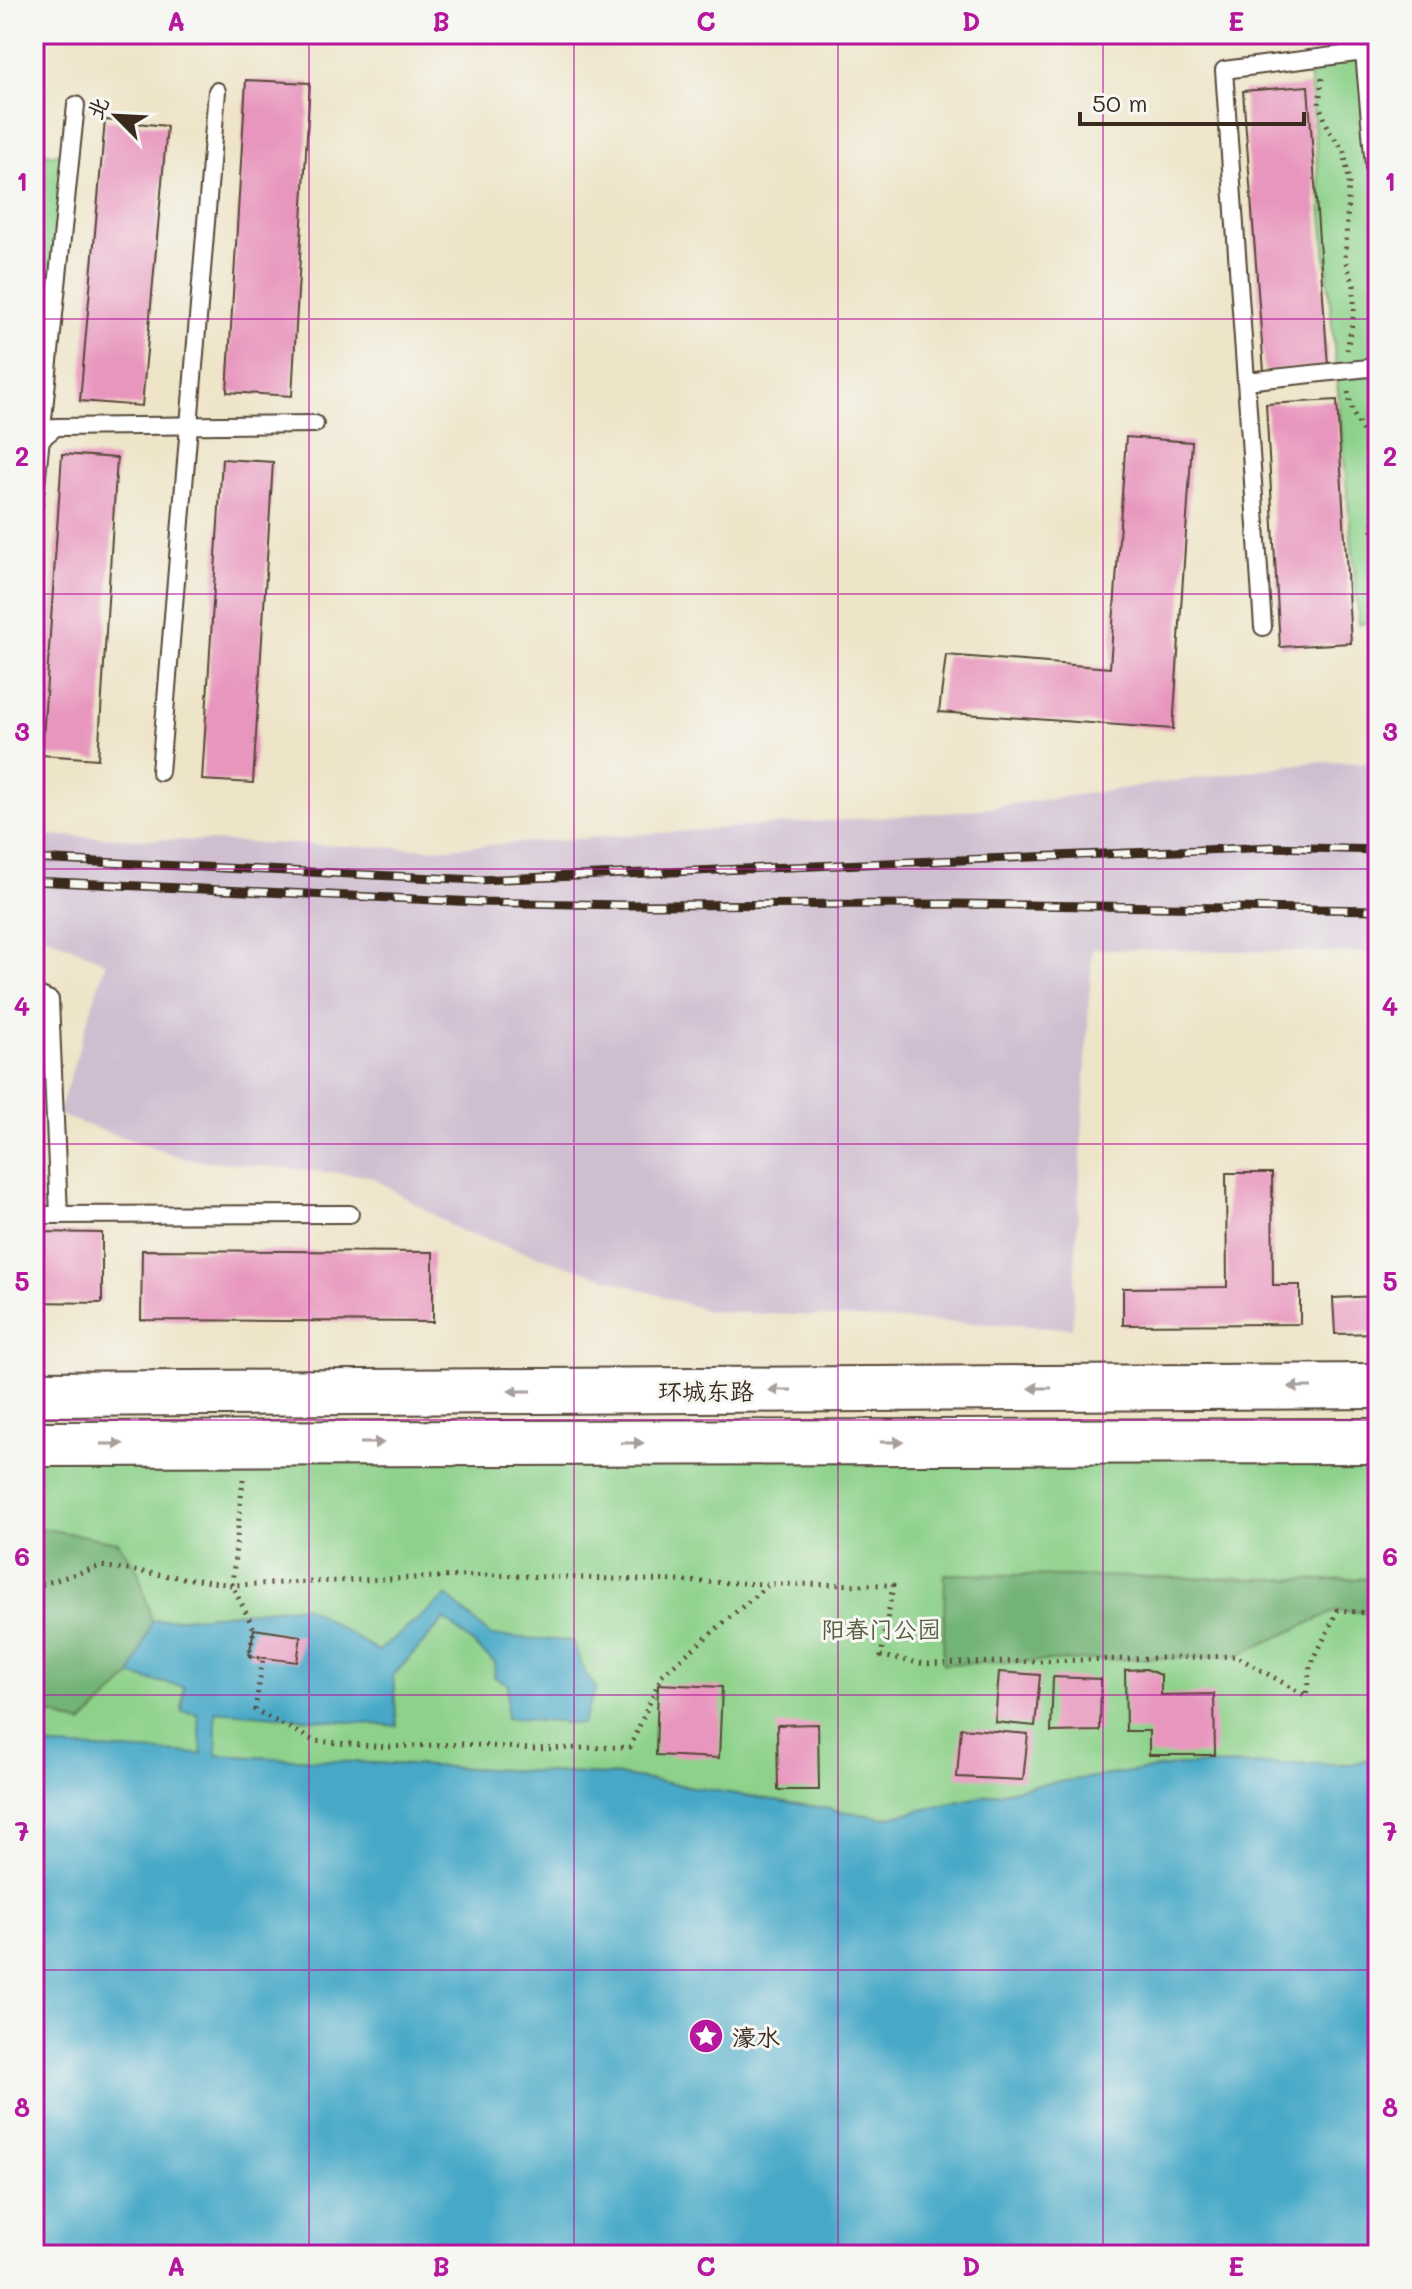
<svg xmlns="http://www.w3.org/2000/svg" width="1412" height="2289" viewBox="0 0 1412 2289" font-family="Mali,'LXGW WenKai TC',sans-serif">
  <rect width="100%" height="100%" fill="#f6f6f2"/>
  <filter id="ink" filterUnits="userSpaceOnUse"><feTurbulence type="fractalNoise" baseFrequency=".0125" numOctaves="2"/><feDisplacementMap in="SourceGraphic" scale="16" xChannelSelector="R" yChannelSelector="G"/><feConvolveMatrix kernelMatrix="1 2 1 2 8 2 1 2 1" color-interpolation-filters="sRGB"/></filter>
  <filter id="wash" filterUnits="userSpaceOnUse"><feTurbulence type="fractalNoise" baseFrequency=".006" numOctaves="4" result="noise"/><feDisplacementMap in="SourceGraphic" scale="32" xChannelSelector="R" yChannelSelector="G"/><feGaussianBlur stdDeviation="1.8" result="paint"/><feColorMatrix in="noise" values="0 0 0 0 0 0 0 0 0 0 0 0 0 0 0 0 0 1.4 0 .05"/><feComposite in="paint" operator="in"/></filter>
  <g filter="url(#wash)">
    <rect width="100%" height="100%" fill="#eee4c8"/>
    <polygon fill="#cfbdd0" points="1313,762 1378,763 1378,953 1092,949 1072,1328 708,1311 460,1231 370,1176 186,1159 58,1115 106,962 34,931 34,835 433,849 955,812"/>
    <g fill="#8dd18a" stroke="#647e54" stroke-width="2">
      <polygon points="1364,52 1378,212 1378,621 1359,624 1308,59"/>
      <polygon points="34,153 70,155 34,530"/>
      <polygon points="1378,1441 1378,1756 1353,1764 1181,1765 1030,1786 885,1818 623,1776 34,1746 34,1444"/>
    </g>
    <g fill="#72b376" stroke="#566e4a" stroke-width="2">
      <polygon points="34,1527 118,1542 138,1571 152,1621 131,1676 82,1724 34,1709"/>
      <polygon points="945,1574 1327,1580 1378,1578 1378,1614 1338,1610 1236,1656 943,1664"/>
    </g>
    <polygon fill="#47a9c7" stroke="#416a72" stroke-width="2" points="447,1596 491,1636 572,1641 585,1673 596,1688 582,1724 506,1718 508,1684 494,1677 495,1663 445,1619 393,1676 397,1726 215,1711 217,1755 623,1776 885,1818 1030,1786 1181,1765 1352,1764 1378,1756 1378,2255 34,2255 34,1746 202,1754 198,1714 182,1712 184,1687 131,1676 152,1621 305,1606 378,1651"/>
    <g id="blocks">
      <g fill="#e896be">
        <polygon points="246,80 310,83 292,396 227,392"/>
        <polygon points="1308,86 1328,366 1264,371 1243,91"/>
        <polygon points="105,120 167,126 142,406 80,401"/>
        <polygon points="1337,400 1351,643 1280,647 1266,404"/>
        <polygon points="1126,437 1192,442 1173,729 939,712 946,655 1110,668"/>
        <polygon points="62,454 117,458 98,759 42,755"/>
        <polygon points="222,459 273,462 253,783 202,780"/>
        <polygon points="1226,1173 1272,1173 1273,1285 1300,1285 1300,1324 1123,1325 1123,1288 1227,1287"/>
        <polygon points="34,1232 102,1233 102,1303 34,1302"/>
        <polygon points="142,1250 433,1252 433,1322 141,1320"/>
        <polygon points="1378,1296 1378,1333 1335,1334 1333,1298"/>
        <polygon points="254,1629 301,1636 297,1662 249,1656"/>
        <polygon points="1146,1669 1161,1675 1161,1695 1214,1694 1215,1755 1149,1755 1149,1731 1126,1731 1125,1670"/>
        <polygon points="999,1672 1040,1675 1035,1726 995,1722"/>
        <polygon points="1053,1677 1101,1679 1100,1731 1051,1732"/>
        <polygon points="658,1684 722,1687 719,1758 656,1755"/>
        <polygon points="818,1724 819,1790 778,1790 777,1725"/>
        <polygon points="961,1728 1028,1734 1023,1780 957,1777"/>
      </g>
    </g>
  </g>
  <g filter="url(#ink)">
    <use href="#blocks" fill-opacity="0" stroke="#564638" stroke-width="2"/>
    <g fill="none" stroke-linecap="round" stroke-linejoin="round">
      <g stroke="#564638" stroke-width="20">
        <g id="lane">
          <polyline points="1378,212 1364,52 1224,70 1246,381 1378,367"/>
          <polyline points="1246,381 1263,627"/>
          <polyline points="35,444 56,427 315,424"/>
          <polyline points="34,504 76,105"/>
          <polyline points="160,772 217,91"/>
          <polyline points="34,993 50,1000 59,1215"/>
          <polyline points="34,1215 350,1214"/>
        </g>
      </g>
      <g stroke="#564638" stroke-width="48">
        <g id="secondary">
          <polyline points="34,1394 1378,1386"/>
          <polyline points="34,1444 1378,1441"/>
        </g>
      </g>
      <g stroke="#564638" stroke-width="5" stroke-dasharray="2 6" stroke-linecap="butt">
        <polyline points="1322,78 1319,105 1330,132 1344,151 1349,181 1345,260 1354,285 1354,313 1347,350"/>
        <polyline points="1348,392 1352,411 1375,454 1373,531 1378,570"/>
        <polyline points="243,1479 232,1585 254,1629 249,1656 263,1658 255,1710 314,1741 386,1747 463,1744 532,1749 630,1747 662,1675 769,1584 893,1585 881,1656 925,1664 1236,1656 1306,1696 1310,1667 1338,1610 1378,1614"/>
        <polyline points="34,1587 101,1566 232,1585 490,1575 768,1584"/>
      </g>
      <use href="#lane" stroke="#fff" stroke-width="16"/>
      <use href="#secondary" stroke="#fff" stroke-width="44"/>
      <g stroke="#3b2a1e" stroke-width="9">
        <g id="rail">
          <polyline points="34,859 478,880 1273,847 1378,850"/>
          <polyline points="34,881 477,902 623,905 954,904 1378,910"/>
        </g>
      </g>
      <use href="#rail" stroke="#f6f6f2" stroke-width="6" stroke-dasharray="18" stroke-linecap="butt"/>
    </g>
    <defs><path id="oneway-solid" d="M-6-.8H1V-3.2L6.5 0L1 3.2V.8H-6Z" transform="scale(2)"/></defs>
    <g fill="#a79f9a">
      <use href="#oneway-solid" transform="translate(1300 1387) rotate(180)"/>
      <use href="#oneway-solid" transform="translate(1040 1388) rotate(180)"/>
      <use href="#oneway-solid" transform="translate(780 1390) rotate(180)"/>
      <use href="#oneway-solid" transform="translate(520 1391) rotate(180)"/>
      <use href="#oneway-solid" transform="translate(892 1442)"/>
      <use href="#oneway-solid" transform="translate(372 1443)"/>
      <use href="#oneway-solid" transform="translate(632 1443)"/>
      <use href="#oneway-solid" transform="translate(112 1444)"/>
    </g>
  </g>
  <path fill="none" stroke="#b5179e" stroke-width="2" stroke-opacity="0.55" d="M309 34V2255M574 34V2255M838 34V2255M1103 34V2255M34 319H1378M34 594H1378M34 869H1378M34 1144H1378M34 1420H1378M34 1695H1378M34 1970H1378"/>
  <defs>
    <g id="sight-disc" transform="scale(1.8)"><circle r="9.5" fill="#b5179e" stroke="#f6f6f2"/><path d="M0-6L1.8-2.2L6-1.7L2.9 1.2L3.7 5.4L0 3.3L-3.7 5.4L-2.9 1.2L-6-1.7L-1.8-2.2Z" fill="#fff"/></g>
  </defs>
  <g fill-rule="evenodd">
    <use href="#sight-disc" x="706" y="2036"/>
  </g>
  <g text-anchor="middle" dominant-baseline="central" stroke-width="6" stroke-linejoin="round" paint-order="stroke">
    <g font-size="24" fill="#3b2a1e" stroke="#f6f6f2">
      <text x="706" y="1390">环城东路</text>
    </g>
    <g font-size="24" fill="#545c3e" stroke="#f6f6f2">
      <text x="881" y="1628">阳春门公园</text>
    </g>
    <g font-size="24" fill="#3b2a1e" stroke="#f6f6f2" text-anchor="start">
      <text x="732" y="2036">濠水</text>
    </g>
  </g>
  <rect width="1412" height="2289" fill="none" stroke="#f6f6f2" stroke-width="88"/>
  <g transform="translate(116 116) rotate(294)" stroke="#f6f6f2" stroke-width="6" paint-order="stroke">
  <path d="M0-6L14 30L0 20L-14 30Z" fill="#3b2a1e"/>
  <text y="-12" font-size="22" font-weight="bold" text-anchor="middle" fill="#3b2a1e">北</text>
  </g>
  <path d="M1080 112v12h224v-12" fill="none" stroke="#3b2a1e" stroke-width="4"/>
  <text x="1092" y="112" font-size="24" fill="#3b2a1e" stroke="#f6f6f2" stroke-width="6" paint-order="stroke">50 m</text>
  <rect x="44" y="44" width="1324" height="2201" fill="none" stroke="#b5179e" stroke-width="3"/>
  <g font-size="26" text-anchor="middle" font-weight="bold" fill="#b5179e">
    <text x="176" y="31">A</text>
    <text x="441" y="31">B</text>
    <text x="706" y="31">C</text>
    <text x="971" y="31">D</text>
    <text x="1236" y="31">E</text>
    <text x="22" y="191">1</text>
    <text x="1390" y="191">1</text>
    <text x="22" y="466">2</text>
    <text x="1390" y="466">2</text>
    <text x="22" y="741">3</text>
    <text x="1390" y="741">3</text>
    <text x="22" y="1016">4</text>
    <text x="1390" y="1016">4</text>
    <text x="22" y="1291">5</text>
    <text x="1390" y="1291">5</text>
    <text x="22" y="1566">6</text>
    <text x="1390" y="1566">6</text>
    <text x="22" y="1841">7</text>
    <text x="1390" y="1841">7</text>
    <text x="22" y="2117">8</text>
    <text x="1390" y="2117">8</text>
    <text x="176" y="2276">A</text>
    <text x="441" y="2276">B</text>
    <text x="706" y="2276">C</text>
    <text x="971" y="2276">D</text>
    <text x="1236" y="2276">E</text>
  </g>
</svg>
